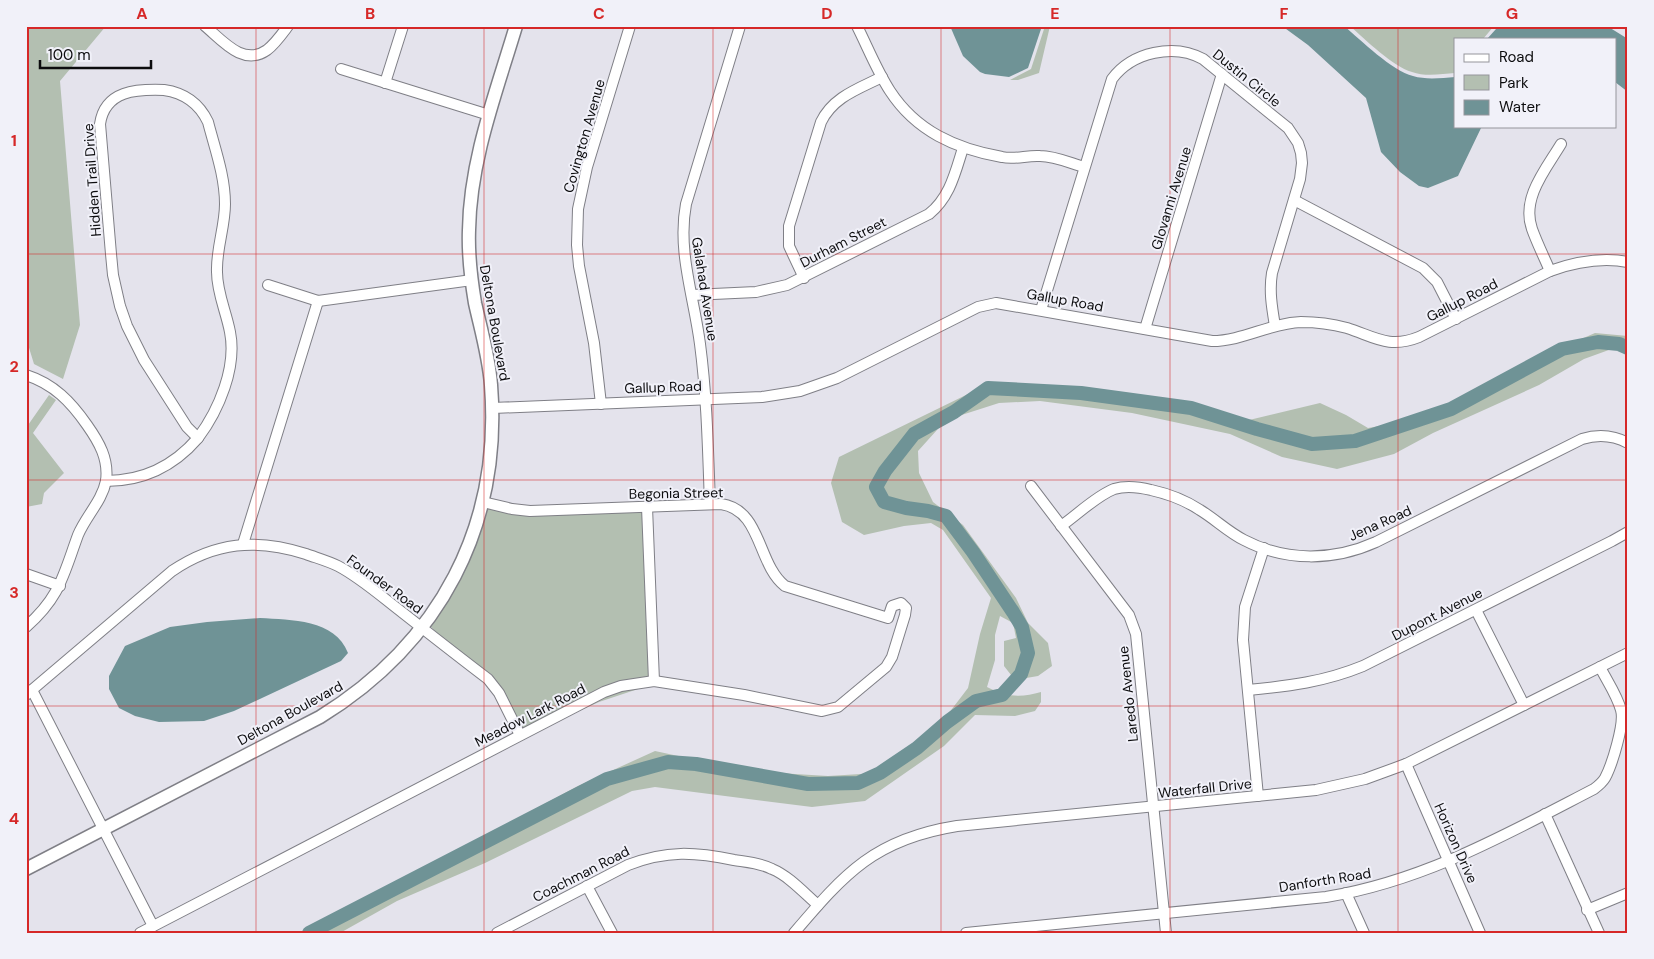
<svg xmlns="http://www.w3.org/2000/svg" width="1654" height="959" viewBox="0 0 1654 959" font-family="'DM Sans',sans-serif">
  <rect width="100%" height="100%" fill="#e4e3ec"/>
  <g fill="#b3bfb1">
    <polygon points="26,26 106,26 60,81 80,325 63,379 34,364 26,338"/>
    <polygon points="1045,26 1050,26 1039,73 1018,80 1010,80 1031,69"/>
    <path d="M1350 26H1494L1483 39H1455V73C1442 74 1425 77 1412 72 1392 66 1366 40 1350 26Z"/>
    <path d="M1595 333 1628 336V353L1617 347 1584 359 1539 385 1433 433 1394 454 1337 469 1282 457 1230 434 1132 413 1040 401 999 403 946 420 918 451 919 473 933 502 963 525 1016 598 1028 623 1048 643 1052 666 1038 676 1015 680 1004 666V641L1016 638 1013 623 1000 616 995 635V660L987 687C1006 697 1021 698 1041 692V702L1035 711 1015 716 975 715 944 746 865 801 812 807 655 787 632 791 485 863 397 901 340 933H304L578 786 655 751 748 771 828 776 877 773 932 735 968 688 980 634 991 598 943 530 931 523 904 526 864 535 842 522 831 483 839 457 968 394 993 383 1027 384 1119 398 1245 421 1320 403 1346 415 1368 428 1415 420 1540 357Z"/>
    <polygon points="49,395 56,400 33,433 64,473 44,493 42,504 26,507 26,428"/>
    <polygon points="649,502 656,683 599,702 522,737 492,675 449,645 429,625 486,504 576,513"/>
  </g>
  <g fill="#6f9396">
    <polygon points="950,26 1042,26 1028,68 1009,77 985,74 980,72 963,56"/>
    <path d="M1282 26H1344C1361 40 1392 71 1413 76 1426 80 1442 78 1455 77V126H1482L1458 176 1428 188 1419 186 1400 172 1381 152 1366 98 1308 45Z"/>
    <polygon points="1502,26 1607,26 1628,39 1628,92 1615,82 1615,39 1487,39 1496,29"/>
    <path d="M260 618C291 620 335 619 348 653L341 661 234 711 204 721 159 722 135 716 119 708 109 689V676L125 646 170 627 207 622Z"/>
  </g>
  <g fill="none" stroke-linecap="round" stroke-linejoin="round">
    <polyline stroke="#6f9396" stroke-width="14" points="309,933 607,779 668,762 696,764 808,784 858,783 880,773 917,748 947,722 976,701 1002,695 1021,674 1028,653 1022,627 1013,612 973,552 946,516 928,511 906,508 884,502 876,487 885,471 914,434 954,412 988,388 1081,393 1191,408 1257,429 1312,444 1355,441 1451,409 1562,349 1598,342 1619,344 1628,348"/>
    <g stroke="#7f7f86" stroke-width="12">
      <g id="minor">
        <path d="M205 26C222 40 243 67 267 50 275 44 282 34 288 26"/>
        <path d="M857 26C868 48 877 71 890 91 916 131 956 149 1002 157 1015 160 1027 155 1040 156 1055 156 1070 163 1084 167"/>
        <polyline points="341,69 489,115"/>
        <polyline points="385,83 403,26"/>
        <path d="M164 90C185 93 199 103 208 122 215 149 225 176 225 204 225 227 216 249 217 272 217 293 226 311 230 332 237 367 219 410 198 438L187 427 144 360 127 326 120 306 113 275 111 254 100 124C105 90 137 89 164 90Z"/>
        <polyline points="1294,200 1423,268 1437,282 1456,319"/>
        <path d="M1550 271C1544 257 1537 243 1532 229 1521 198 1546 169 1561 144"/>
        <path d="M804 278 789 246V226L821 122C833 97 858 89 882 77"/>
        <polyline points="268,285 318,301 472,280"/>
        <path d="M692 295 756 292 787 285 929 214C950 197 955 173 963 148"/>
        <path d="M1041 310 1112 79C1132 52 1174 43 1203 59L1288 128 1298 143 1301 153 1302 163 1300 179 1272 273C1269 291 1272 308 1275 326"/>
        <polyline points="1145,329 1222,74"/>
        <path d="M26 375C54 384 71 402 87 425 99 442 109 459 106 481 102 501 86 516 78 535 63 576 60 597 26 627"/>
        <polyline points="601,404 594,343 579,266 577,245 578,209 587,167 630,26"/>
        <path d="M493 408 762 397 800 391 837 378 978 307 996 303 1212 341C1243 341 1270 323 1301 322 1317 322 1332 324 1347 328 1375 337 1389 349 1419 337L1550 271C1575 262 1601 257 1628 262"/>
        <path d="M106 481C143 481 173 467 198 438"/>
        <polyline points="1031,486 1129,615 1136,634 1166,933"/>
        <path d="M710 504C708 451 707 397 700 344 694 297 677 251 686 204L740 26"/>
        <polyline points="647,507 654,681"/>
        <path d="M1061 526C1077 515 1096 496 1114 489 1127 485 1139 487 1151 490 1169 494 1185 500 1200 510 1215 519 1228 532 1244 540 1286 562 1334 561 1376 542L1582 439C1598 434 1613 435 1628 443"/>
        <polyline points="243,544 318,301"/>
        <polyline points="26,574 60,586"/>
        <polyline points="1476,610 1524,705"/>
        <polyline points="32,690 153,926"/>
        <path d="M1248 690C1289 686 1324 682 1363 666L1612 541 1628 532"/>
        <path d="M26 695 172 571C215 542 256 538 306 554 317 558 328 561 338 566 361 578 382 597 403 613 431 635 459 657 488 679L499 693 520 735"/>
        <polyline points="1406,764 1480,933"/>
        <polyline points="1258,796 1243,640 1245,607 1264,548"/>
        <polyline points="1545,814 1599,933"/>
        <polyline points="587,886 612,933"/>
        <polyline points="1346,893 1364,933"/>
        <polyline points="1587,910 1628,893"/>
        <path d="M140 933 604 692 621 686 654 681 744 695 822 711 838 707 886 667 892 657 905 615 906 608 901 603 892 606 888 618 785 586C757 564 762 510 721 504L530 511 512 509 483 502"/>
        <path d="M497 933 628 865C667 850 695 852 734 860 747 862 761 863 772 869 789 876 804 893 818 905"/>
        <path d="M794 933C845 873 875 839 957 826L1316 790 1365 779 1406 764 1628 653"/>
        <path d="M966 933 1326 897C1424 881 1507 834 1594 789 1598 786 1602 783 1605 778 1612 765 1625 723 1621 710 1617 695 1607 681 1600 667"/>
      </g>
    </g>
    <g stroke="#7f7f86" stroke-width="15">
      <path id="major" d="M26 869 320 717C440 643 502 526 491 385 489 357 481 330 475 303 471 279 468 255 469 230 470 160 496 93 516 26"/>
    </g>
    <use href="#minor" stroke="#fff" stroke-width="10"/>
    <use href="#major" stroke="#fff" stroke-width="12"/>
  </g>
  <path fill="none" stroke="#d62828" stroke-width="1" stroke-opacity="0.55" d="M256 26V933M484 26V933M713 26V933M941 26V933M1170 26V933M1398 26V933M26 254H1628M26 480H1628M26 706H1628"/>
  <g text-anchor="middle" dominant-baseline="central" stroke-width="4" stroke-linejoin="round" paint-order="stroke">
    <g font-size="14" fill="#0c0c0e" stroke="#f1f1f9">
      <text transform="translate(1247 78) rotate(39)">Dustin Circle</text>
      <text transform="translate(584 136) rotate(-74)">Covington Avenue</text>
      <text transform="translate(92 180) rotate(-94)">Hidden Trail Drive</text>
      <text transform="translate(1171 198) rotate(-73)">Glovanni Avenue</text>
      <text transform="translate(843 242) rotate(-27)">Durham Street</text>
      <text transform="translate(705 289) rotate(81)">Galahad Avenue</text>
      <text transform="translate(1065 300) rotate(10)">Gallup Road</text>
      <text transform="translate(1462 300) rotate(-27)">Gallup Road</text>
      <text transform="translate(495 323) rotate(80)">Deltona Boulevard</text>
      <text transform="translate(663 387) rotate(-2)">Gallup Road</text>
      <text transform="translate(676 493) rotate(-1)">Begonia Street</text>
      <text transform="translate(1380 523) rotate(-24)">Jena Road</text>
      <text transform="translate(385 584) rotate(36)">Founder Road</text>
      <text transform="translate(1437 614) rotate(-27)">Dupont Avenue</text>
      <text transform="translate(1128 694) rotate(-96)">Laredo Avenue</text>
      <text transform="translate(290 713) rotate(-29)">Deltona Boulevard</text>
      <text transform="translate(530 715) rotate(-27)">Meadow Lark Road</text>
      <text transform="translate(1205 788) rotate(-6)">Waterfall Drive</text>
      <text transform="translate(1456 843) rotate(66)">Horizon Drive</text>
      <text transform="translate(581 874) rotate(-27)">Coachman Road</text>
      <text transform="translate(1325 880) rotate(-9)">Danforth Road</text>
    </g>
  </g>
  <rect width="1654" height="959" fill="none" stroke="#f1f1f9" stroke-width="55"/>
  <rect x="1454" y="38" width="162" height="90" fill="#f1f1f9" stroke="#95959b"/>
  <rect x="1464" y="54" width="25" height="8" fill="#ffffff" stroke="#95959b"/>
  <text x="1499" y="62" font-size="15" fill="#0c0c0e">Road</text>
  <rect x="1464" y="75" width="25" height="15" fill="#b3bfb1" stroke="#95959b"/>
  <text x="1499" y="88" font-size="15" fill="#0c0c0e">Park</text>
  <rect x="1464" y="100" width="25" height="15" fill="#6f9396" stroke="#95959b"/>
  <text x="1499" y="112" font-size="15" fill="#0c0c0e">Water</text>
  <path d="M40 60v8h111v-8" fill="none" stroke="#0c0c0e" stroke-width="2.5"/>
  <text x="48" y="60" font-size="15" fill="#0c0c0e" stroke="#f1f1f9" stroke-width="4" paint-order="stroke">100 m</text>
  <rect x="28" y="28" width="1598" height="904" fill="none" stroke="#d62828" stroke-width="2"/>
  <g font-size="16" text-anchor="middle" font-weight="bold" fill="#d62828">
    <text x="142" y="19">A</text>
    <text x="370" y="19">B</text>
    <text x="599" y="19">C</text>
    <text x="827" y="19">D</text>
    <text x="1055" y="19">E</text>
    <text x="1284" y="19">F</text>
    <text x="1512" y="19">G</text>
    <text x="14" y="146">1</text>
    <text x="14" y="372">2</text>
    <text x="14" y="598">3</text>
    <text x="14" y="824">4</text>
  </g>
</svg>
